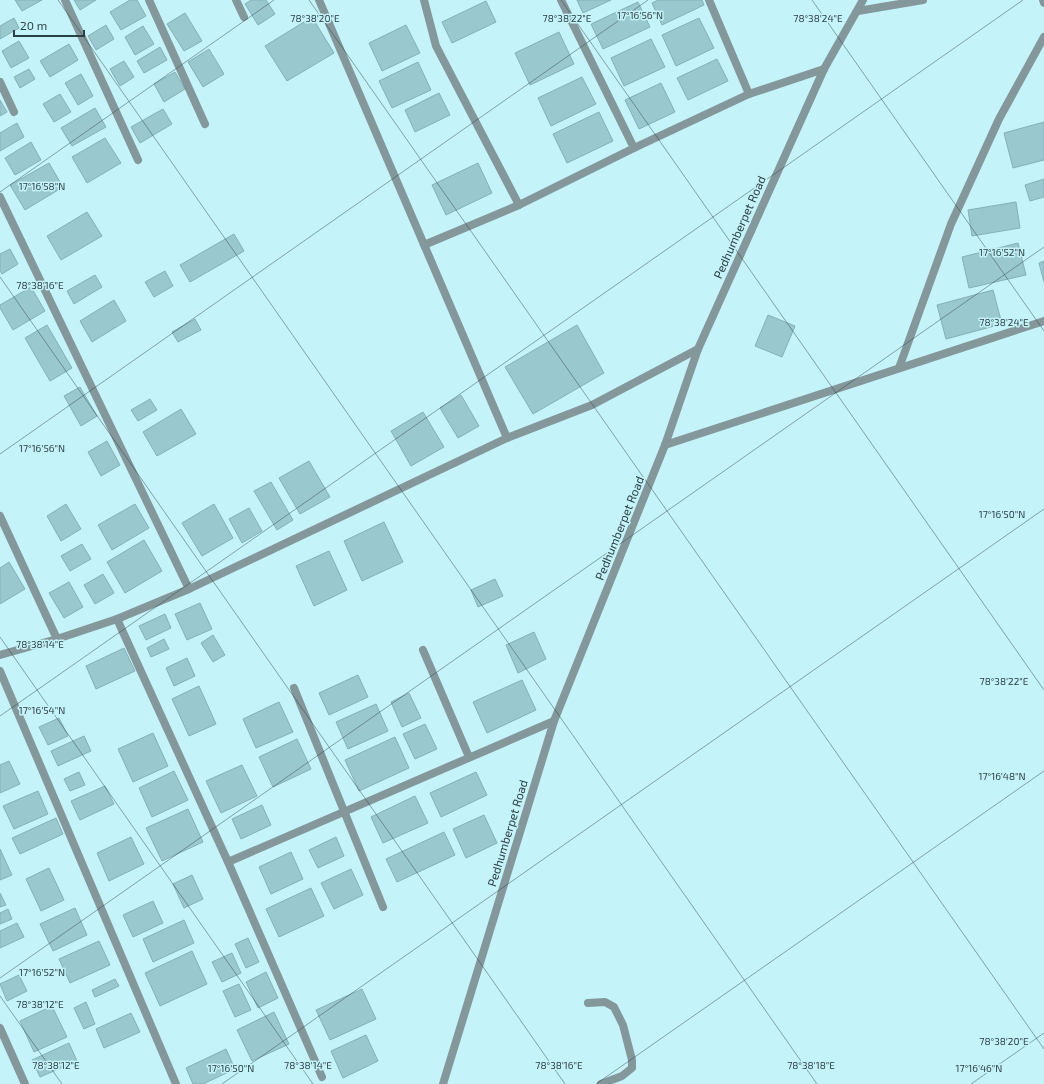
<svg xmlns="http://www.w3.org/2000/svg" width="1044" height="1084" viewBox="0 0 1044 1084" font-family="'Exo 2',sans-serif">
  <rect width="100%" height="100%" fill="#c4f3fa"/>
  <g fill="#9ac8cf" stroke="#84b1b8">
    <polygon points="15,0 42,0 22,11"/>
    <polygon points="74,0 96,0 80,10"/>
    <polygon points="130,0 137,0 146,16 121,30 110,12"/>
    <polygon points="251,0 266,0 275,14 258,25 245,4"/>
    <polygon points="577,0 611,0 583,13"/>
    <polygon points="658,0 702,0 704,5 662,25 652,3"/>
    <polygon points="486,1 496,22 452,43 442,22"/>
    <polygon points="638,2 650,27 603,49 591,24"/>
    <polygon points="185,13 202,41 184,51 167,24"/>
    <polygon points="312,17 334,53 287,81 265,46"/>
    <polygon points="14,18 19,28 0,39 0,26"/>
    <polygon points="699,18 714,48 676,66 662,35"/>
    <polygon points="106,25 114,39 96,50 88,36"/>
    <polygon points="406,25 420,53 382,71 369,43"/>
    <polygon points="143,26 154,44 135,55 125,37"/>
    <polygon points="559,32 574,64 530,85 515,53"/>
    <polygon points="651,39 665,67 624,86 611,58"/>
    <polygon points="19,41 29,58 11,68 2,51"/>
    <polygon points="69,44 78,60 50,77 40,61"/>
    <polygon points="160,47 167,60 144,73 137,61"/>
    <polygon points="209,49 224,74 203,87 188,62"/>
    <polygon points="717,59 728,81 688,100 677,78"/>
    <polygon points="124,61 134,77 120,86 110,69"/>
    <polygon points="418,62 431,90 392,108 379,81"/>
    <polygon points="29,69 35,79 20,88 14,77"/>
    <polygon points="175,72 185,89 164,102 154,84"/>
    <polygon points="81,74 93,96 78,105 65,83"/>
    <polygon points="582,77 596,104 551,126 538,98"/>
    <polygon points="661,83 675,112 639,129 625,100"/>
    <polygon points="439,93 450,115 415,132 405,110"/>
    <polygon points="60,94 71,112 54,122 43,104"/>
    <polygon points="0,100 7,112 0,116"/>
    <polygon points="95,108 106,127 72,146 61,128"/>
    <polygon points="163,109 172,124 140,143 131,127"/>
    <polygon points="599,112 613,141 567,163 553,134"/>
    <polygon points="1044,122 1044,160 1013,168 1004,133"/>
    <polygon points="17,123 24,137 0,151 0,133"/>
    <polygon points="105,138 121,163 87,183 72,157"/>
    <polygon points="31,142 41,160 15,175 5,158"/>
    <polygon points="49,163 63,187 25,210 10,185"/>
    <polygon points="478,163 492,193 446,215 432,185"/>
    <polygon points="1044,179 1044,197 1030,201 1025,185"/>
    <polygon points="1016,202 1020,228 972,236 968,210"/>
    <polygon points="87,212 102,236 61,260 47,236"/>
    <polygon points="234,234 244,251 190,282 180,265"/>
    <polygon points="1018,243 1026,275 969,288 962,257"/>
    <polygon points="10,249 18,264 2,274 0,271 0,254"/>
    <polygon points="1044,261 1044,282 1039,263"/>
    <polygon points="165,271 173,286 154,297 145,282"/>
    <polygon points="95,275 102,287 74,304 67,291"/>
    <polygon points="31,287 45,311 13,330 0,308 0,305"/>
    <polygon points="993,290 1002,324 946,339 937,305"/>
    <polygon points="114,300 126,321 92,342 80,321"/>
    <polygon points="768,315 795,326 782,357 755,346"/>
    <polygon points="195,319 201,330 178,342 172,332"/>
    <polygon points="47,325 72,368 50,381 25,338"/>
    <polygon points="577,325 604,373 533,414 505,367"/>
    <polygon points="80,387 97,416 81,426 64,396"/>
    <polygon points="461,395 479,426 458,438 440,408"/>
    <polygon points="150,399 157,410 138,421 131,410"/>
    <polygon points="181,409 196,434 157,456 143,432"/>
    <polygon points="423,412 444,447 411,466 391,431"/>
    <polygon points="107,441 120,465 101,476 88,452"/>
    <polygon points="309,461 330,497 300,514 279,478"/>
    <polygon points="271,482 293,520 277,530 254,491"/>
    <polygon points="66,504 81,529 61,541 47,516"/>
    <polygon points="135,504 149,528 112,550 98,525"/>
    <polygon points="214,504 233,538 202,556 182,523"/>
    <polygon points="249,508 262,531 242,543 229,519"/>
    <polygon points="384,522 403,562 362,581 344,541"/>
    <polygon points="144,540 162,571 125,593 107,562"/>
    <polygon points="82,544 91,559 70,571 61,556"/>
    <polygon points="329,551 347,590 314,606 296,566"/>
    <polygon points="9,562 25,589 0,604 0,568"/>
    <polygon points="103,574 114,593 95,604 84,585"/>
    <polygon points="495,579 503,596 478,607 471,590"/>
    <polygon points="69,582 83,607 64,618 49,593"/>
    <polygon points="200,603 212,629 187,640 175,614"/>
    <polygon points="165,614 171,628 146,640 139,626"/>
    <polygon points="534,632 546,659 518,673 506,645"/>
    <polygon points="213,635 225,655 213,662 201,643"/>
    <polygon points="164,639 169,649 151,657 147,648"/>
    <polygon points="124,648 135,671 96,689 86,666"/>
    <polygon points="187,658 195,676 174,686 166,668"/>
    <polygon points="358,675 368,697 329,715 319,693"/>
    <polygon points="522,680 536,710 487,733 473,702"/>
    <polygon points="199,686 216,724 189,736 172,699"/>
    <polygon points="409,693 421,718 402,727 391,702"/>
    <polygon points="279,702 293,732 256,748 243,719"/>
    <polygon points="376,704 388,731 348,749 336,722"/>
    <polygon points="59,718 68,736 48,745 39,727"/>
    <polygon points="425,724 437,749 415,759 403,734"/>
    <polygon points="153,733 168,766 133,782 118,749"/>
    <polygon points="84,736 91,751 58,766 51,751"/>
    <polygon points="395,737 409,768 359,791 345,760"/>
    <polygon points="297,739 311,769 273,787 259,757"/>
    <polygon points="9,761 20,784 0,793 0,765"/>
    <polygon points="242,765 257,796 221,813 206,781"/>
    <polygon points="174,771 188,800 152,817 139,788"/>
    <polygon points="79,772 85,785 70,791 64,779"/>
    <polygon points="476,772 487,795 441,817 430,793"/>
    <polygon points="105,786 114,804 80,820 71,801"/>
    <polygon points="38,791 48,814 14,829 3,806"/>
    <polygon points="415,796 428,823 383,843 371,817"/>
    <polygon points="262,805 271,825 241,839 232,819"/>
    <polygon points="188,809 203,842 162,861 146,828"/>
    <polygon points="484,815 497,843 466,858 453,829"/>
    <polygon points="56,818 63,834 20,854 12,838"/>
    <polygon points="444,832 455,855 397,882 386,859"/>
    <polygon points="131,837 144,864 109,881 97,853"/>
    <polygon points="336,837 344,856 318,868 309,850"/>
    <polygon points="0,849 12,875 0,880"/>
    <polygon points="291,852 303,879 271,894 259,867"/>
    <polygon points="49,868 64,900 41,911 26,879"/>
    <polygon points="351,869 363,895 334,909 321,883"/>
    <polygon points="192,875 203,899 184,908 173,884"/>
    <polygon points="311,888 324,916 279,937 266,909"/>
    <polygon points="0,893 6,905 0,907"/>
    <polygon points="153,901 163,923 133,937 123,915"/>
    <polygon points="75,908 87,935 53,951 40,924"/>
    <polygon points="8,909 12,919 0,924 0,913"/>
    <polygon points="184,920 194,943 153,962 143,939"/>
    <polygon points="17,923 24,937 0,948 0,931"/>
    <polygon points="248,938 259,962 246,968 235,944"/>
    <polygon points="99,941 110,965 70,983 59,959"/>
    <polygon points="192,951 207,984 160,1006 145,973"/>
    <polygon points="232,953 241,973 222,982 212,962"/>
    <polygon points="266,972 278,998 258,1008 246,982"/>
    <polygon points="19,975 27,991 7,1001 0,984"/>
    <polygon points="115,979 119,986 95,997 92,990"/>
    <polygon points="239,984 251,1010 235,1017 223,991"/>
    <polygon points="362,989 376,1019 330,1040 316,1010"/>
    <polygon points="86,1002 95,1024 84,1029 74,1008"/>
    <polygon points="52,1006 67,1037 34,1052 20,1021"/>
    <polygon points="274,1012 289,1044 252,1061 237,1030"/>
    <polygon points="131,1013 140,1032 104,1048 96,1029"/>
    <polygon points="366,1035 378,1061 343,1078 331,1051"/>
    <polygon points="69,1043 77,1061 40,1077 32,1060"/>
    <polygon points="226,1049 235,1069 203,1084 193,1084 186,1068"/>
  </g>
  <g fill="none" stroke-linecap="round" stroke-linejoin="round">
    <g stroke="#84979a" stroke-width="8">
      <polyline points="65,0 138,160"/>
      <polyline points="149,0 205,124"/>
      <polyline points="236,0 244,17"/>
      <polyline points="319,0 507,438"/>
      <polyline points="424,0 436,46 519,205"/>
      <polyline points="561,0 634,148"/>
      <polyline points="709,0 749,94"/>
      <polyline points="1043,0 1044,3"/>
      <polyline points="858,11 923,0"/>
      <polyline points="0,82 14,112"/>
      <polyline points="0,197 189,589"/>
      <polyline points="424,245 519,205 634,148 749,94 824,69"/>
      <polyline points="899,368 951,224 999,119 1044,37"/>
      <polyline points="665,445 1044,321"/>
      <polyline points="0,516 57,639"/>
      <polyline points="117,619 228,862 322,1077"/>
      <polyline points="423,650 469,757"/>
      <polyline points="0,655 57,639 117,619 189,589 507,438 592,405 698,349"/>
      <polyline points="0,671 176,1084"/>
      <polyline points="294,688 383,907"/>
      <polyline points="228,862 554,721"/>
      <polyline points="588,1003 605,1002 614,1007 623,1025 632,1060 632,1068 622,1076 601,1084"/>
      <polyline points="0,1028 25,1084"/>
      <polyline points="443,1084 554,721 665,445 698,349 824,69 863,0"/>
    </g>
  </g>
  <path fill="none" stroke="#2c3f42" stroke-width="1" stroke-opacity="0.45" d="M58 0 817 1084M309 0 1044 1049M561 0 1044 690M812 0 1044 331M0 192 274 0M0 277 565 1084M0 454 648 0M0 637 313 1084M0 716 1023 0M0 978 1044 247M0 996 62 1084M222 1084 1044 509M596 1084 1044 771M971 1084 1044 1033"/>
  <g text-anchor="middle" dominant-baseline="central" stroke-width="3" stroke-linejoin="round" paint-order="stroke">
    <g font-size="12" fill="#2c3f42" stroke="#c4f3fa">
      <text transform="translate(739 227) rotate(-66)">Pedhumberpet Road</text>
      <text transform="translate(619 528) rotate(-68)">Pedhumberpet Road</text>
      <text transform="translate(507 833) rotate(-73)">Pedhumberpet Road</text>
    </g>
  </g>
  <g font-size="10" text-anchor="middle" fill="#2c3f42" stroke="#c4f3fa" stroke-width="3" stroke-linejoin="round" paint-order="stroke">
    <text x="640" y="19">17°16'56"N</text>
    <text x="315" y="22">78°38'20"E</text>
    <text x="567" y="22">78°38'22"E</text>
    <text x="818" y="22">78°38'24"E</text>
    <text x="42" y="190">17°16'58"N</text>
    <text x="1002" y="256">17°16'52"N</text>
    <text x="40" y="289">78°38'16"E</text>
    <text x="1004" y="326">78°38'24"E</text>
    <text x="42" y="452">17°16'56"N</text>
    <text x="1002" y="518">17°16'50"N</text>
    <text x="40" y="648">78°38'14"E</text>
    <text x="1004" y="685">78°38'22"E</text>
    <text x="42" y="714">17°16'54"N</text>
    <text x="1002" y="780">17°16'48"N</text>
    <text x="42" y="976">17°16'52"N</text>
    <text x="40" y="1008">78°38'12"E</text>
    <text x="1004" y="1045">78°38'20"E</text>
    <text x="56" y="1069">78°38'12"E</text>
    <text x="308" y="1069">78°38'14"E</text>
    <text x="559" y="1069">78°38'16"E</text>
    <text x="811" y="1069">78°38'18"E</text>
    <text x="231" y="1072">17°16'50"N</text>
    <text x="979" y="1072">17°16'46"N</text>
  </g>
  <path d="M14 30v6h70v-6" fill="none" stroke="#2c3f42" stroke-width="2"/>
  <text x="20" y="30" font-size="12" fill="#2c3f42" stroke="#c4f3fa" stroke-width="3" paint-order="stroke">20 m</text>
</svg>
